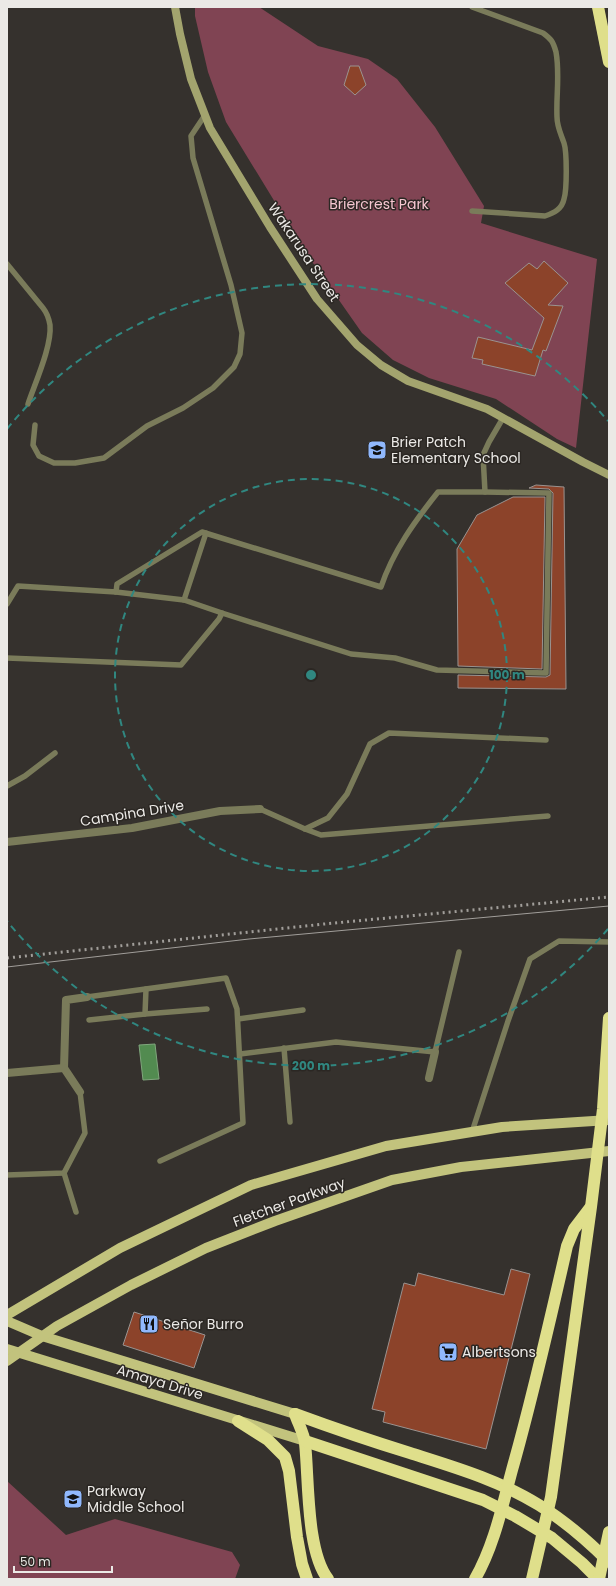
<svg xmlns="http://www.w3.org/2000/svg" width="616" height="1586" viewBox="0 0 616 1586" font-family="Poppins,sans-serif">
  <rect width="100%" height="100%" fill="#35312d"/>
  <g fill="#804453">
    <polygon points="195,7 259,7 318,46 368,59 397,79 435,127 484,206 481,223 597,259 576,448 557,439 496,399 429,378 393,360 362,333 306,253 226,122 208,72 195,16"/>
    <polygon points="7,1481 66,1535 115,1519 232,1552 240,1565 235,1579 7,1579"/>
  </g>
  <polygon fill="#528b50" stroke="#80a77d" points="155,1044 159,1079 143,1080 139,1045"/>
  <g fill="#8c432a" stroke="#9a9390">
    <polygon points="350,66 359,66 366,85 355,95 344,85"/>
    <polygon points="544,261 568,283 548,305 563,306 546,351 543,350 535,376 482,364 483,360 472,358 478,337 532,350 544,318 505,283 529,263 537,269"/>
    <polygon points="536,485 564,487 566,689 458,688 458,675 546,677 550,675 553,493 549,489 529,488"/>
    <polygon points="513,497 545,497 542,669 458,666 457,549 477,515"/>
    <polygon points="511,1269 530,1274 486,1449 383,1422 385,1412 372,1409 404,1283 415,1286 418,1273 504,1295"/>
    <polygon points="134,1312 205,1335 194,1368 123,1345"/>
  </g>
  <g fill="none" stroke-linecap="round" stroke-linejoin="round">
    <g stroke="#7a7b5a" stroke-width="5.5">
      <path d="M472 211 545 216C554 213 562 209 564 199 567 190 567 152 564 143 561 134 557 127 557 117 556 95 560 74 556 52 553 41 551 39 543 33L472 7"/>
      <path d="M7 264 43 308C47 313 49 319 50 325 52 346 35 383 28 404"/>
      <polyline points="35,425 33,445 39,456 54,463 75,463 104,458 147,426 183,408 213,388 234,367 240,354 242,333 231,285 193,158 191,136 205,115"/>
      <polyline points="116,592 184,600"/>
      <path d="M7 604 18 586 116 592 117 584 202 532 381 587C393 551 415 521 438 492H485L483 455 489 442 503 418"/>
      <polyline points="222,613 351,654 395,658 437,670 546,673 549,493 485,492"/>
      <polyline points="7,658 181,665 219,619 222,613 184,600 206,533"/>
      <polyline points="7,786 25,776 55,753"/>
      <polyline points="260,809 305,829 321,835 548,816"/>
      <polyline points="305,829 328,818 347,794 370,744 389,733 546,740"/>
      <polyline points="87,997 226,978 237,1009 243,1123 160,1161"/>
      <polyline points="145,1014 207,1009"/>
      <polyline points="238,1019 303,1010"/>
      <polyline points="89,1020 145,1014 146,989"/>
      <polyline points="284,1048 290,1122"/>
      <polyline points="240,1054 336,1042 435,1052 459,952"/>
      <polyline points="472,1132 508,1021 530,959 559,941 609,942"/>
      <polyline points="64,1173 76,1212"/>
      <polyline points="7,1175 64,1173 85,1133 80,1092"/>
    </g>
    <g stroke="#7a7b5a" stroke-width="8">
      <polyline points="7,842 132,828 220,811 260,809"/>
      <polyline points="64,1068 66,1000 87,997"/>
      <polyline points="7,1073 64,1068 80,1092"/>
      <polyline points="429,1078 435,1052"/>
    </g>
    <polyline stroke="#a3a46e" stroke-width="8" points="175,7 180,34 191,79 210,128 270,227 317,299 357,345 381,365 408,381 487,409 583,462 609,475"/>
    <g stroke="#c2c37d" stroke-width="10">
      <polyline points="7,1315 120,1248 251,1185 386,1146 502,1127 609,1120"/>
      <polyline points="7,1321 42,1336 295,1414"/>
      <polyline points="7,1349 305,1441"/>
      <polyline points="7,1361 57,1326 131,1285 206,1248 275,1221 392,1180 461,1167 609,1151"/>
    </g>
    <g stroke="#dfdf8b" stroke-width="12">
      <polyline points="598,7 609,62"/>
      <path d="M295 1414C333 1428 371 1441 410 1453 454 1467 499 1480 539 1505 565 1521 588 1541 609 1562"/>
      <path d="M295 1414C298 1423 304 1434 305 1443 309 1479 306 1551 328 1579"/>
      <polyline points="238,1421 268,1440 285,1457 289,1471 297,1537 302,1564 307,1579"/>
      <polyline points="305,1441 483,1500 515,1516 552,1538 582,1563 598,1579"/>
      <path d="M475 1579C494 1546 502 1507 512 1470 533 1396 550 1321 567 1246L574 1229 590 1208"/>
      <polyline points="532,1579 551,1497 591,1207 603,1109 609,1018"/>
      <polyline points="599,1579 609,1532"/>
    </g>
    <polyline stroke="#a19e9a" stroke-width="1" points="7,967 249,939 609,906"/>
    <polyline stroke="#a19e9a" stroke-width="3" stroke-dasharray="2 4" stroke-linecap="butt" points="7,958 324,924 609,897"/>
  </g>
  <g fill="none" stroke="#308780" stroke-width="2" stroke-dasharray="7 5">
    <circle cx="311" cy="675" r="196"/>
    <path d="M608 929A391 391 0 0 1 7 921M7 429A391 391 0 0 1 608 421"/>
  </g>
  <defs>
    <g id="school-square" transform="scale(1)"><rect x="-9" y="-9" width="18" height="18" rx="4" fill="#90b8fd" stroke="#2b2723"/><path d="M0-5L7-2L0 1L-7-2ZM-4 1L0 2.5L4 1V4Q0 6-4 4Z" fill="#111"/></g>
    <g id="restaurant-square" transform="scale(1)"><rect x="-9" y="-9" width="18" height="18" rx="4" fill="#90b8fd" stroke="#2b2723"/><path d="M-5-6h1v4h1v-4h1v4h1v-4h1v5L-1.5 .5V6h-2V.5L-5-1ZM5-6V6H3V1.5H1.5Q1.5-4 5-6Z" fill="#111"/></g>
    <g id="supermarket-square" transform="scale(1)"><rect x="-9" y="-9" width="18" height="18" rx="4" fill="#90b8fd" stroke="#2b2723"/><path d="M-6-5.5h2.5l.6 2H6L4.5 2H-2.5L-4.4-4H-6ZM-1.5 3.2a1.3 1.3 0 1 0 .1 0ZM3 3.2a1.3 1.3 0 1 0 .1 0Z" fill="#111"/></g>
  </defs>
  <g fill-rule="evenodd">
    <use href="#school-square" x="377" y="450"/>
    <use href="#restaurant-square" x="149" y="1324"/>
    <use href="#supermarket-square" x="448" y="1352"/>
    <use href="#school-square" x="73" y="1499"/>
  </g>
  <g text-anchor="middle" dominant-baseline="central" stroke-width="3" stroke-linejoin="round" paint-order="stroke">
    <g font-size="14" fill="#f5c6d0" stroke="#2b2723">
      <text x="379" y="204">Briercrest Park</text>
    </g>
    <g font-size="14" fill="#ebe9e6" stroke="#2b2723">
      <text transform="translate(304 252) rotate(56)">Wakarusa Street</text>
      <text transform="translate(132 813) rotate(-9)">Campina Drive</text>
      <text transform="translate(289 1202) rotate(-20)">Fletcher Parkway</text>
      <text transform="translate(160 1382) rotate(17)">Amaya Drive</text>
    </g>
    <g font-size="14" fill="#ebe9e6" stroke="#2b2723" text-anchor="start">
      <text x="391" y="442">Brier Patch<tspan x="391" dy="16">Elementary School</tspan></text>
      <text x="163" y="1324">Señor Burro</text>
      <text x="462" y="1352">Albertsons</text>
      <text x="87" y="1491">Parkway<tspan x="87" dy="16">Middle School</tspan></text>
    </g>
  </g>
  <circle cx="311" cy="675" r="6" fill="#308780" stroke="#2b2723" stroke-width="2"/>
  <g font-size="12" text-anchor="middle" font-weight="bold" fill="#308780" stroke="#2b2723" stroke-width="3" stroke-linejoin="round" paint-order="stroke">
    <text x="507" y="679">100 m</text>
    <text x="311" y="1070">200 m</text>
  </g>
  <rect width="616" height="1586" fill="none" stroke="#ebe9e6" stroke-width="16"/>
  <path d="M14 1566v6h98v-6" fill="none" stroke="#ebe9e6" stroke-width="2"/>
  <text x="20" y="1566" font-size="12" fill="#ebe9e6" stroke="#2b2723" stroke-width="3" paint-order="stroke">50 m</text>
</svg>
